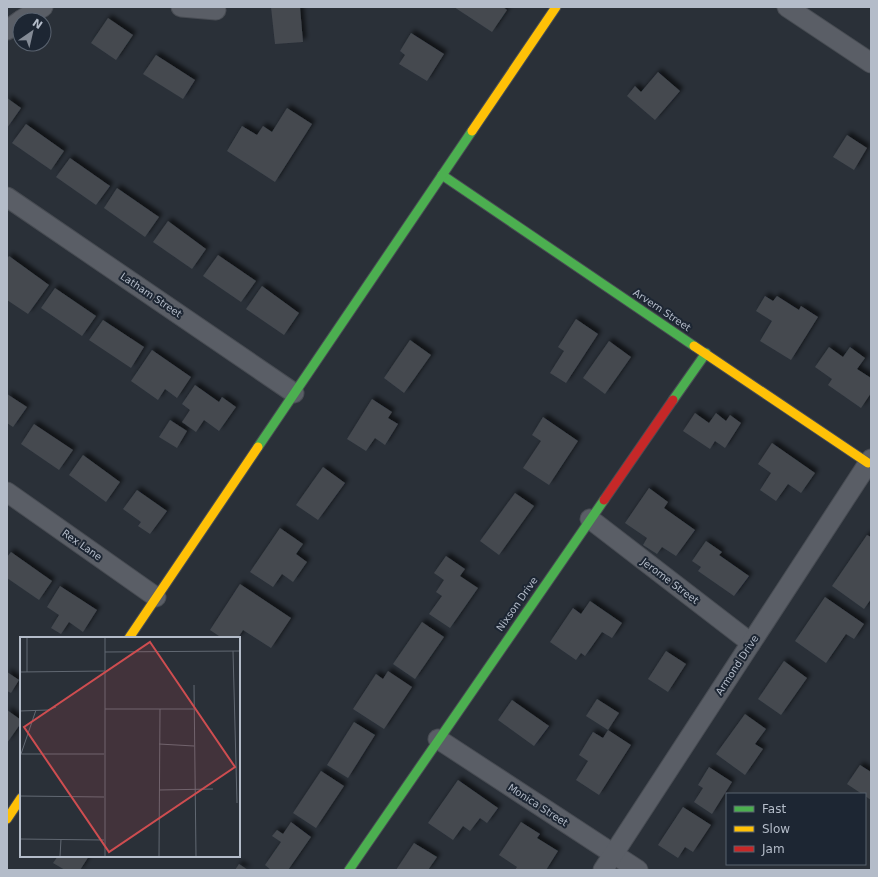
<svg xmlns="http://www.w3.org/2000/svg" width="878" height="877" viewBox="0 0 878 877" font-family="'DejaVu Sans',sans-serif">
  <defs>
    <filter id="shadow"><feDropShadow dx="3.5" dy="-3.5" stdDeviation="2" flood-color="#0009"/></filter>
  </defs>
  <rect width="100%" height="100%" fill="#2a3038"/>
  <g fill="#444950" filter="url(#shadow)">
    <polygon points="271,7 300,7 303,42 275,44"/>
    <polygon points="454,7 503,7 507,10 492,32"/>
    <polygon points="108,18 133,35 116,60 91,43"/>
    <polygon points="411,33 444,54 427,81 399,64 405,55 400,51"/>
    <polygon points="156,55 195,80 183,99 143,74"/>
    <polygon points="658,72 680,91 655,120 627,96 635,86 641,92"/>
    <polygon points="7,98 21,108 7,128"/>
    <polygon points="287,108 312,124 275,182 227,151 242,126 257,135 263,126 272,132"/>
    <polygon points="26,124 64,151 51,170 12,143"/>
    <polygon points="847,135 867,148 854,170 833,157"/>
    <polygon points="70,158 110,186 96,205 56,177"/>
    <polygon points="117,188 159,217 145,237 104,208"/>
    <polygon points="168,221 206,249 192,269 153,242"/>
    <polygon points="218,255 256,281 241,302 203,276"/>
    <polygon points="9,256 49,285 28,314 7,300 7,259"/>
    <polygon points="262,286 299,313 284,335 246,309"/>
    <polygon points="55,288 96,316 82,336 41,308"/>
    <polygon points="765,296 773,301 777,296 799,310 801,306 818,317 791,360 760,341 772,321 756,311"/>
    <polygon points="576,319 598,334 566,383 550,373 564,351 558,347"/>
    <polygon points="103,320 144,347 131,368 89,340"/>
    <polygon points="410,340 431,355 404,393 384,378"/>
    <polygon points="609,341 631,357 605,394 583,378"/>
    <polygon points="829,347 843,357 850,347 865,358 857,369 871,378 871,393 861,408 828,385 832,379 815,367"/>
    <polygon points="152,350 191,377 177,398 165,389 158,400 131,381"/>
    <polygon points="195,385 219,402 222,397 236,407 219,431 204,420 196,432 182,422 190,410 182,404"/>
    <polygon points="7,394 27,407 13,427 7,423"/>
    <polygon points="372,399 392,412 388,418 398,424 385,445 375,438 366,451 347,439"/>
    <polygon points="695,413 709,423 716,413 726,421 730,415 741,423 725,448 715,441 710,449 683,431"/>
    <polygon points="543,417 578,441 549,485 523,468 541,441 532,435"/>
    <polygon points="170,420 187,431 177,448 159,437"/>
    <polygon points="34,424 73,450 59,470 21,444"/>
    <polygon points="772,443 815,473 801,493 788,484 776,501 760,490 771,473 758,464"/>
    <polygon points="83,455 120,482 106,502 69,475"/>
    <polygon points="323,467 345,483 318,520 296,505"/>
    <polygon points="649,488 668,502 664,508 695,530 676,556 662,547 657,554 643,545 647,538 625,523"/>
    <polygon points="137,490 167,511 150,534 138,526 141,522 123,509"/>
    <polygon points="515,493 534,506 499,555 480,541"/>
    <polygon points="280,528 303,544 296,554 307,562 293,582 282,574 273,587 250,572"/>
    <polygon points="867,535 871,537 871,599 864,609 832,586"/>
    <polygon points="706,541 722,552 719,555 749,576 734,596 698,571 701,567 692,561"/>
    <polygon points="11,552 52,581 39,600 7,578 7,557"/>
    <polygon points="446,556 465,569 460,576 478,588 450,628 429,614 442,596 436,592 444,580 434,573"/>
    <polygon points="240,584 291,618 271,648 243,630 238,638 222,638 210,630"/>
    <polygon points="60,586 97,610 83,632 69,622 61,634 51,628 59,615 47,607"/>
    <polygon points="825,597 864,624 854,639 846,634 826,663 795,641"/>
    <polygon points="590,601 622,623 612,638 602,632 585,656 581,653 576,660 550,642 573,608 581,614"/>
    <polygon points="422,622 444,637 415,679 393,664"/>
    <polygon points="666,651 686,664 668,692 648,679"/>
    <polygon points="784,661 807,678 781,715 758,699"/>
    <polygon points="388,671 412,687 384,729 353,709 376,674 383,679"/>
    <polygon points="7,672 19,680 11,693 7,691"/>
    <polygon points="597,699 619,713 608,730 586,716"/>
    <polygon points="512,700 549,726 534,746 498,720"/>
    <polygon points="7,710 21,720 21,723 7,743"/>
    <polygon points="745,714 766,729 755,744 763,749 745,775 716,754"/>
    <polygon points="354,722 375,735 348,778 327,765"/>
    <polygon points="608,730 631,745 599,795 576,780 588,761 579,755 593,732 603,738"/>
    <polygon points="860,765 871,772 871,800 865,796 865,794 862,794 847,784"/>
    <polygon points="709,767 732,782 712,814 694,802 703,788 698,785"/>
    <polygon points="321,771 344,786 316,828 293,813"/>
    <polygon points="458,780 498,808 487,823 480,818 470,831 463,826 453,840 428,823"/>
    <polygon points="683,807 711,825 693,852 685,847 678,858 658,845"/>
    <polygon points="291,822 311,837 288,870 271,870 265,865 281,842 272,836 277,830 283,834"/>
    <polygon points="521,822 540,834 537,838 558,851 546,870 515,870 517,867 499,855"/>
    <polygon points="414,843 437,857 428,870 396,870"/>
    <polygon points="58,856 89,856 80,870 65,870 53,863"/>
    <polygon points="239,864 248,870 235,870"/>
  </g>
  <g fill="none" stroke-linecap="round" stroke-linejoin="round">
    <g stroke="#484c53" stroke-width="21">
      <g id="street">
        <polyline points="181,7 216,10"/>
        <polyline points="787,7 871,63"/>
        <polyline points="21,20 43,7"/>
        <polyline points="7,30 20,21"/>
        <polyline points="7,197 294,393"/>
        <polyline points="7,492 156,597"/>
        <polyline points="590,519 751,643"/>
        <polyline points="438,739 638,870"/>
        <polyline points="603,870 871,459"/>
      </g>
    </g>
    <g stroke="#484c53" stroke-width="11">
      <g id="fast">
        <polyline points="442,175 694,346"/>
        <polyline points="673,400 706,353"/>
        <polyline points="258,447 472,131"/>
        <polyline points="349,870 604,500"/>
      </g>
    </g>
    <g stroke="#484c53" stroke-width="11">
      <g id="slow">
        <polyline points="472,131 556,7"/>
        <polyline points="694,346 868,463"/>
        <polyline points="129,638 258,447"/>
        <polyline points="7,819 21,798"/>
      </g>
    </g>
    <g stroke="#484c53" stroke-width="11">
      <polyline id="jam" points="604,500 673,400"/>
    </g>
    <use href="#street" stroke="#5a5e66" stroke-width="19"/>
    <use href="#fast" stroke="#4caf50" stroke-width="9"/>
    <use href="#slow" stroke="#ffc107" stroke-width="9"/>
    <use href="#jam" stroke="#c62828" stroke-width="9"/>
  </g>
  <g text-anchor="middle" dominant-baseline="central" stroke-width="4" stroke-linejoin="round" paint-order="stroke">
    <g font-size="10" fill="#b4bcc9" stroke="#1d2633">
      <text transform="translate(151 295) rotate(34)">Latham Street</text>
      <text transform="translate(662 310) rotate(34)">Arvern Street</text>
      <text transform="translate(82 545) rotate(35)">Rex Lane</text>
      <text transform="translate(670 581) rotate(37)">Jerome Street</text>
      <text transform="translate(517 604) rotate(-55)">Nixson Drive</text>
      <text transform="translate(737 665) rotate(-57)">Armond Drive</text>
      <text transform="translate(538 805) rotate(33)">Monica Street</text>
    </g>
  </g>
  <g transform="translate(20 637)">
    <rect width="220" height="220" fill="#2a3038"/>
    <path fill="none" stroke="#616872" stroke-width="1" d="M85 0V220M213 14 217 166M85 15 220 14M0 35 85 34M7 35V0M174 48 176 220M85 72H174M0 74 28 73 36 70M139 107 174 109M0 117H84M1 117 16 73M139 153 193 152M0 159 84 160M0 202 84 203M40 220 41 202M139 220 140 72"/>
    <path fill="#ce4d50" fill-opacity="0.15" stroke="#ce4d50" stroke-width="2" d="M130 5 215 130 89 215 4 90Z"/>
    <rect width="220" height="220" fill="none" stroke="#b4bcc9" stroke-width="2"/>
  </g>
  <rect width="878" height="877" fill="none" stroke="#b4bcc9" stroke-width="16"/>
  <rect x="726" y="793" width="140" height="72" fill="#1d2633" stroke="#59626f"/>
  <rect x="734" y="806" width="20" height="6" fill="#4caf50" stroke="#59626f"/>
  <text x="762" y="813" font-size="12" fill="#b4bcc9">Fast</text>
  <rect x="734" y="826" width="20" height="6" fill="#ffc107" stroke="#59626f"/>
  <text x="762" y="833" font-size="12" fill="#b4bcc9">Slow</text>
  <rect x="734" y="846" width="20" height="6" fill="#c62828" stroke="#59626f"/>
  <text x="762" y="853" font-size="12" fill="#b4bcc9">Jam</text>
  <g transform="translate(32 32) rotate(34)"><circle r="19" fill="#1d2633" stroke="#59626f"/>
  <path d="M0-3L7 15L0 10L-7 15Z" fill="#848b96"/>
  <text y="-6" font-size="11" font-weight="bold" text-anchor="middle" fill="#b4bcc9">N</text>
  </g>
</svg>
